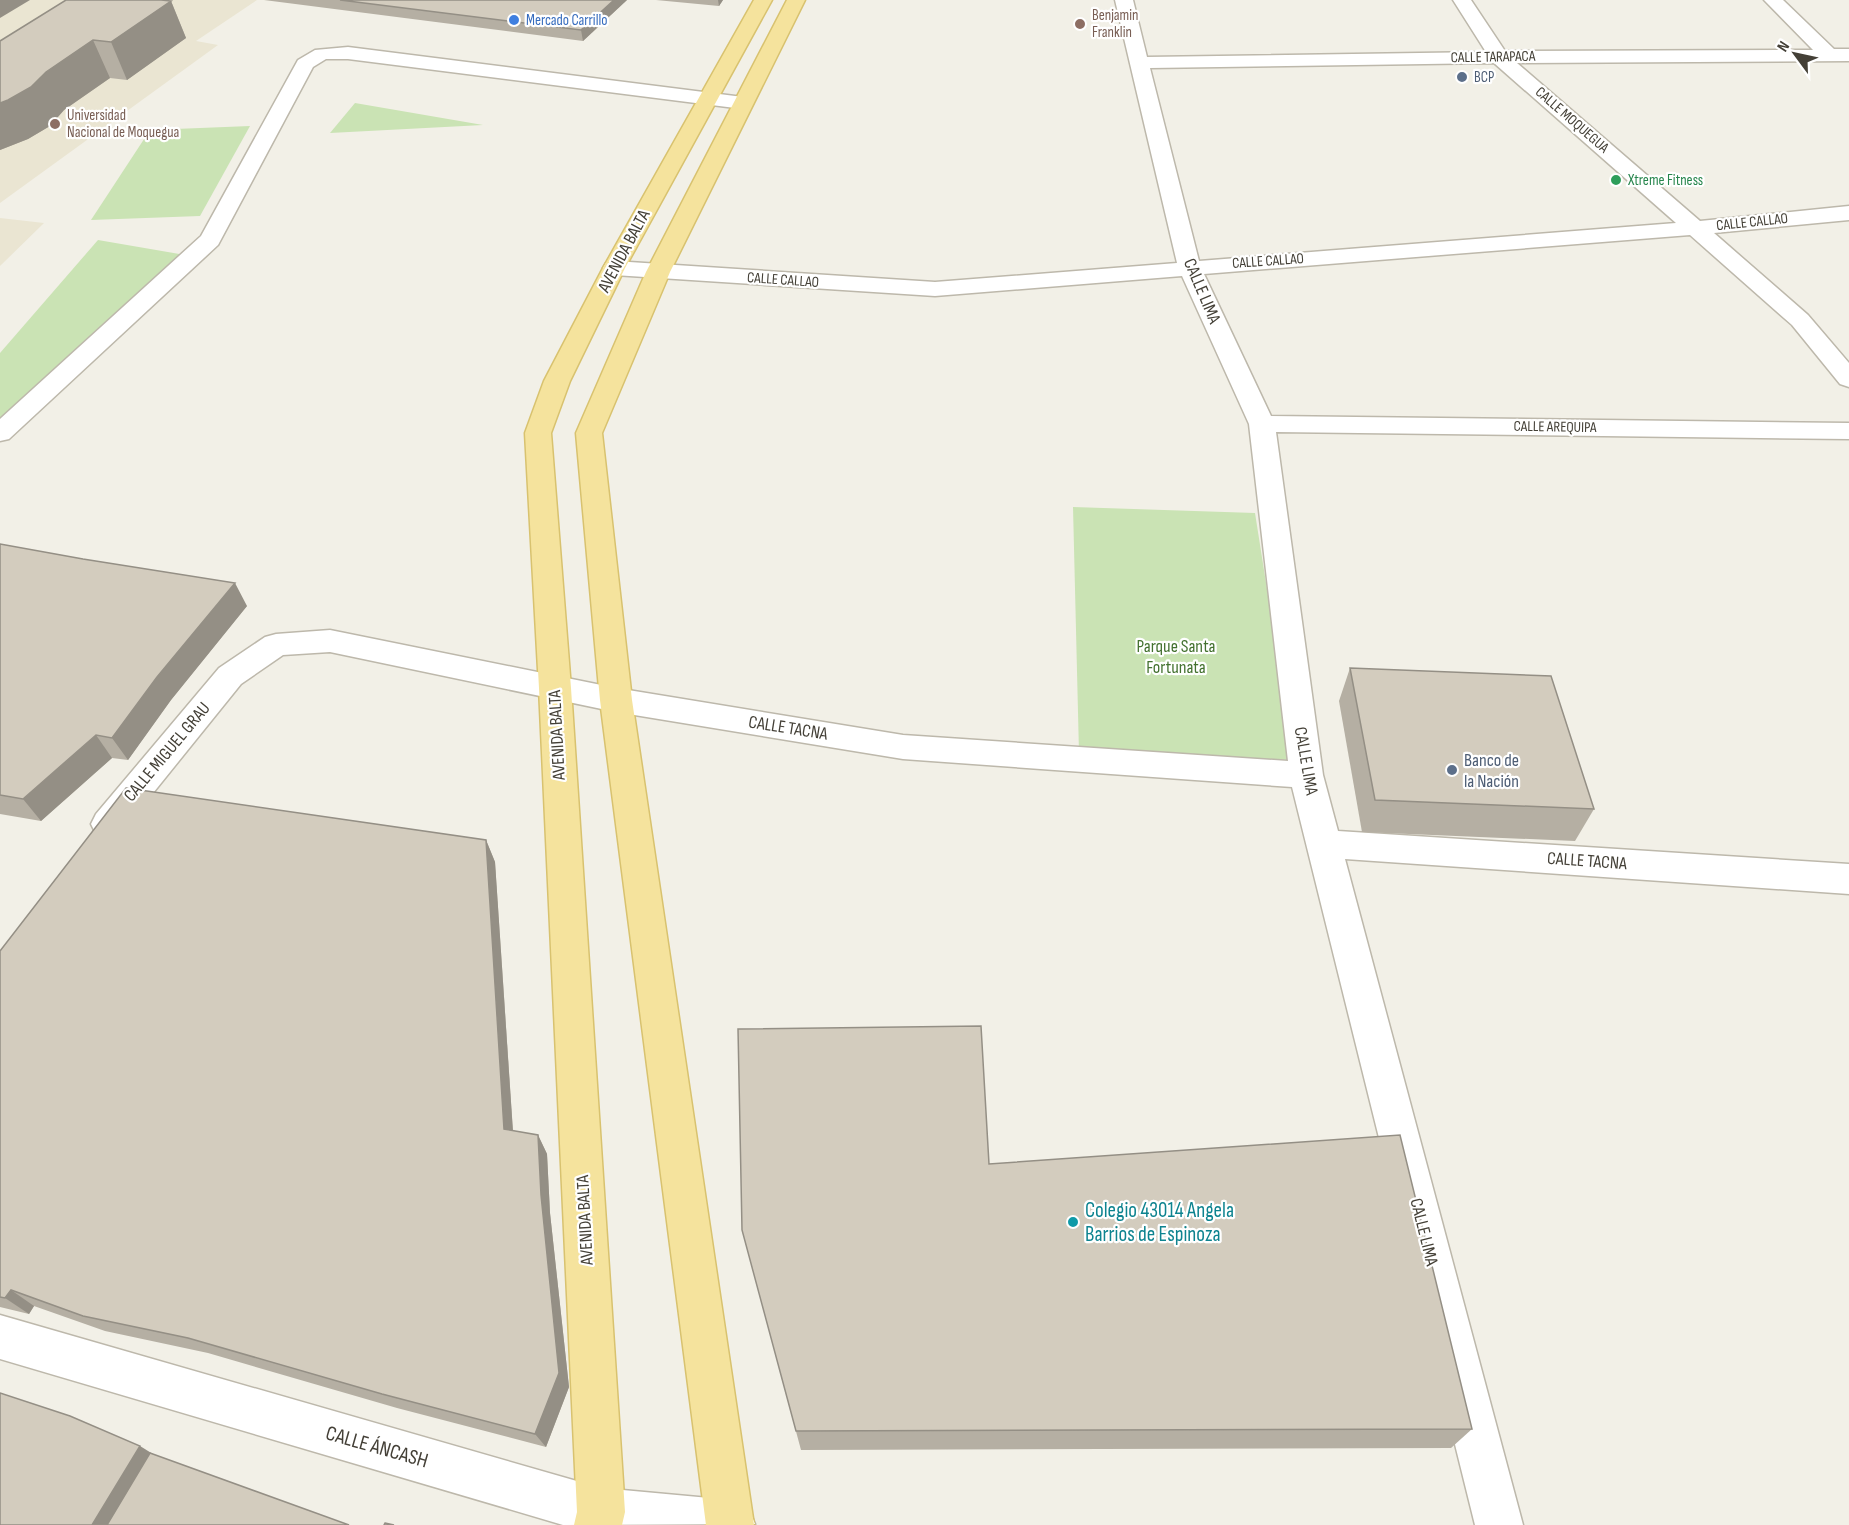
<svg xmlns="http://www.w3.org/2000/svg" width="1849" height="1525" viewBox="0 0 1849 1525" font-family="'Sofia Sans Condensed',sans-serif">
  <rect width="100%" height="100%" fill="#f2f0e7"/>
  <g fill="#eae5d2">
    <polygon points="0,0 257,0 196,41 218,45 0,203"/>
    <polygon points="0,218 44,223 0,266"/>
  </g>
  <g fill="#cae3b4">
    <polygon points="355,103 483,125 330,133"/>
    <polygon points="250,126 200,216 91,220 150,130"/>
    <polygon points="98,240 191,256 0,426 0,353"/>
    <polygon points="1073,507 1255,513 1294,760 1079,753"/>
  </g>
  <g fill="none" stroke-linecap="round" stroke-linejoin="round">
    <g stroke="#bdb8ab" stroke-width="3">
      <g id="minor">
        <path d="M1115 0H1133L1147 57 1486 52 1453 0H1471L1505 51 1813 50 1764 0H1783L1834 49H1849V61L1517 63 1700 221 1849 206V220L1714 233 1808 315 1849 363V387L1840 384 1792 325 1690 235 1204 274 1271 416 1849 423V439L1276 432 1323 775 1338 831 1849 864V894L1345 859 1523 1525H1475L1292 787 903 759 616 712 330 652 283 655 241 684 120 834 108 838 96 834 91 824 96 814 219 668 265 637 276 634 330 630 616 688 903 735 1288 761 1249 424 1182 276 935 296 614 275 606 273 603 268 606 263 614 261 935 282 1177 263ZM1494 63 1676 223 1199 261 1150 68Z"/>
        <polygon points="348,47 743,97 750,99 753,103 750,107 743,109 348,59 326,59 313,67 218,245 9,439 0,441 0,419 201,236 298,60 315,50"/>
      </g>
    </g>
    <g stroke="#bdb8ab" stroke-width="3">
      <polygon id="tertiary" points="0,1315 601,1488 731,1500 748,1507 755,1524 563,1525 0,1359"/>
    </g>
    <g stroke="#d8c26f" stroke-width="3">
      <g id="primary">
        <polygon points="754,0 772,0 625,268 570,381 551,433 571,688 625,1512 622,1525 574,1525 577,1512 539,688 525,433 544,381 603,268"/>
        <polygon points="787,0 805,0 670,272 602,433 632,700 754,1525 706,1525 600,700 576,433 646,272"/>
      </g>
    </g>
    <use href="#minor" fill="#fff" fill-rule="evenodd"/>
    <use href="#tertiary" fill="#fff" fill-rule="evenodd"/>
    <use href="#primary" fill="#f5e39d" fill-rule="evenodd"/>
  </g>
  <g fill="#b5afa3">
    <polygon points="264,0 627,0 583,41"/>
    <polygon points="656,0 723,0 719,6"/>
    <polygon points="171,1 186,38 127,80 110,78 64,110 50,126 28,139 0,150 0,41"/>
    <polygon points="0,544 247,606 171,700 128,760 112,758 41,821 0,814"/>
    <polygon points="1350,668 1594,809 1575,841 1362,832 1339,701"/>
    <polygon points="486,840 495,862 513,1131 538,1135 547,1154 550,1213 569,1387 546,1447 397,1408 208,1353 105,1331 34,1306 29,1314 0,1307 0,951"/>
    <polygon points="989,1164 1472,1429 1451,1448 801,1450 742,1230"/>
  </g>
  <g fill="#948f85">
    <polygon points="0,0 30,0 0,18"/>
    <polygon points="614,0 627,0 583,41 581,30"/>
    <polygon points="718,0 723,0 719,6"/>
    <polygon points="171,1 186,38 127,80 111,42"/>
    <polygon points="93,40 110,78 64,110 50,126 28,139 0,150 0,103"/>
    <polygon points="235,583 247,606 171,700 128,760 112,738 157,677"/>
    <polygon points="96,735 112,758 41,821 23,799"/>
    <polygon points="486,840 495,862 514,1148 504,1129"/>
    <polygon points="538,1135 547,1154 550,1213 569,1387 546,1447 535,1434 541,1195"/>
    <polygon points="11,1290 34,1306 29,1314 5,1298"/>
    <polygon points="140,1446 161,1459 122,1525 92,1525"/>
  </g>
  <g fill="#d3ccbe" stroke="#948f85" stroke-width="1.5">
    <polygon points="66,0 161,0 171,1 111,42 93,40 46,72 31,87 8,100 0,103 0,41"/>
    <polygon points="340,0 614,0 581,30"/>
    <polygon points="0,544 83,559 235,583 157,677 112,738 96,735 23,799 0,795"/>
    <polygon points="1350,668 1551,676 1594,809 1375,800"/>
    <polygon points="126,788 486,840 504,1129 538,1135 541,1195 559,1373 535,1434 382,1394 188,1338 83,1316 11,1290 5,1298 0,1297 0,951"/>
    <polygon points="981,1026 989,1164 1400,1135 1472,1429 796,1431 742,1230 738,1029"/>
    <polygon points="0,1393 70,1416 140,1446 92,1525 0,1525"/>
    <polygon points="150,1453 349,1525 107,1525"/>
    <polygon points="385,1523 394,1525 384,1525"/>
  </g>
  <circle fill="#3f7fe0" stroke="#fff" stroke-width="2" cx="514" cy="20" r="6"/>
  <g fill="#8d6e63" stroke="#fff" stroke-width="2">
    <circle cx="1080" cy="24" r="6"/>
    <circle cx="55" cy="124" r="6"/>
  </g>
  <g fill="#5c6f8a" stroke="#fff" stroke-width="2">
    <circle cx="1462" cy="77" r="6"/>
    <circle cx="1452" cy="770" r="6"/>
  </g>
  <circle fill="#2e9e5b" stroke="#fff" stroke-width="2" cx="1616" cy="180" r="6"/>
  <circle fill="#0f9aa8" stroke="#fff" stroke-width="2" cx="1073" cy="1222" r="6"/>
  <g text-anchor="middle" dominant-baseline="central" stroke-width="4.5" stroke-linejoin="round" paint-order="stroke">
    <g font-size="15" fill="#785e54" stroke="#fff" text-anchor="start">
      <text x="1092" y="15">Benjamin<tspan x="1092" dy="17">Franklin</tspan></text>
      <text x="67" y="115">Universidad<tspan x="67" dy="17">Nacional de Moquegua</tspan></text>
    </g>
    <g font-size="15" fill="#366cbe" stroke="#fff" text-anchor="start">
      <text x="526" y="20">Mercado Carrillo</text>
    </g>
    <g font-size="15" fill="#444037" stroke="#fff">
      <text transform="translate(1493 57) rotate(-1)">CALLE TARAPACA</text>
      <text transform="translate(1572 120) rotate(41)">CALLE MOQUEGUA</text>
      <text transform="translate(1752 222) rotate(-6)">CALLE CALLAO</text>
      <text transform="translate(1268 261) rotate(-4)">CALLE CALLAO</text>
      <text transform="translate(783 280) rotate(4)">CALLE CALLAO</text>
      <text transform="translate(1555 427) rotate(1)">CALLE AREQUIPA</text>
    </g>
    <g font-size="15" fill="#4e5e75" stroke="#fff" text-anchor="start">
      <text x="1474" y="77">BCP</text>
    </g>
    <g font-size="15" fill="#27864d" stroke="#fff" text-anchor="start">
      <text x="1628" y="180">Xtreme Fitness</text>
    </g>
    <g font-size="18" fill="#444037" stroke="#fff">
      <text transform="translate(624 251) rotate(-62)">AVENIDA BALTA</text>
      <text transform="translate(1202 291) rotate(67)">CALLE LIMA</text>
      <text transform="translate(788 728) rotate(9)">CALLE TACNA</text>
      <text transform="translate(557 735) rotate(-93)">AVENIDA BALTA</text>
      <text transform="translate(167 752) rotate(-50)">CALLE MIGUEL GRAU</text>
      <text transform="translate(1306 761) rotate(80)">CALLE LIMA</text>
      <text transform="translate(1587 861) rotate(4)">CALLE TACNA</text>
      <text transform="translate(585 1220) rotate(-93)">AVENIDA BALTA</text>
      <text transform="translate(1424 1232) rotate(76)">CALLE LIMA</text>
    </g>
    <g font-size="18" fill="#43712f" stroke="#fff">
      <text x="1176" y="646">Parque Santa<tspan x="1176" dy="21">Fortunata</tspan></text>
    </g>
    <g font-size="18" fill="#4e5e75" stroke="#fff" text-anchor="start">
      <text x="1464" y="760">Banco de<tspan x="1464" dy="21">la Nación</tspan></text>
    </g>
    <g font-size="21" fill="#0d838f" stroke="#fff" text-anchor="start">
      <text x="1085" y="1210">Colegio 43014 Angela<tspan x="1085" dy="24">Barrios de Espinoza</tspan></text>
    </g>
    <g font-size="21" fill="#444037" stroke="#fff">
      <text transform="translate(377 1447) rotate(16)">CALLE ÁNCASH</text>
    </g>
  </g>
  <g transform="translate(1795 54) rotate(303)" stroke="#ffffff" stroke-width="4.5" paint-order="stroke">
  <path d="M0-4.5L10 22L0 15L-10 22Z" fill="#444037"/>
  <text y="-9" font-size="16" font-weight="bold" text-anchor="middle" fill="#444037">N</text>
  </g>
</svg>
